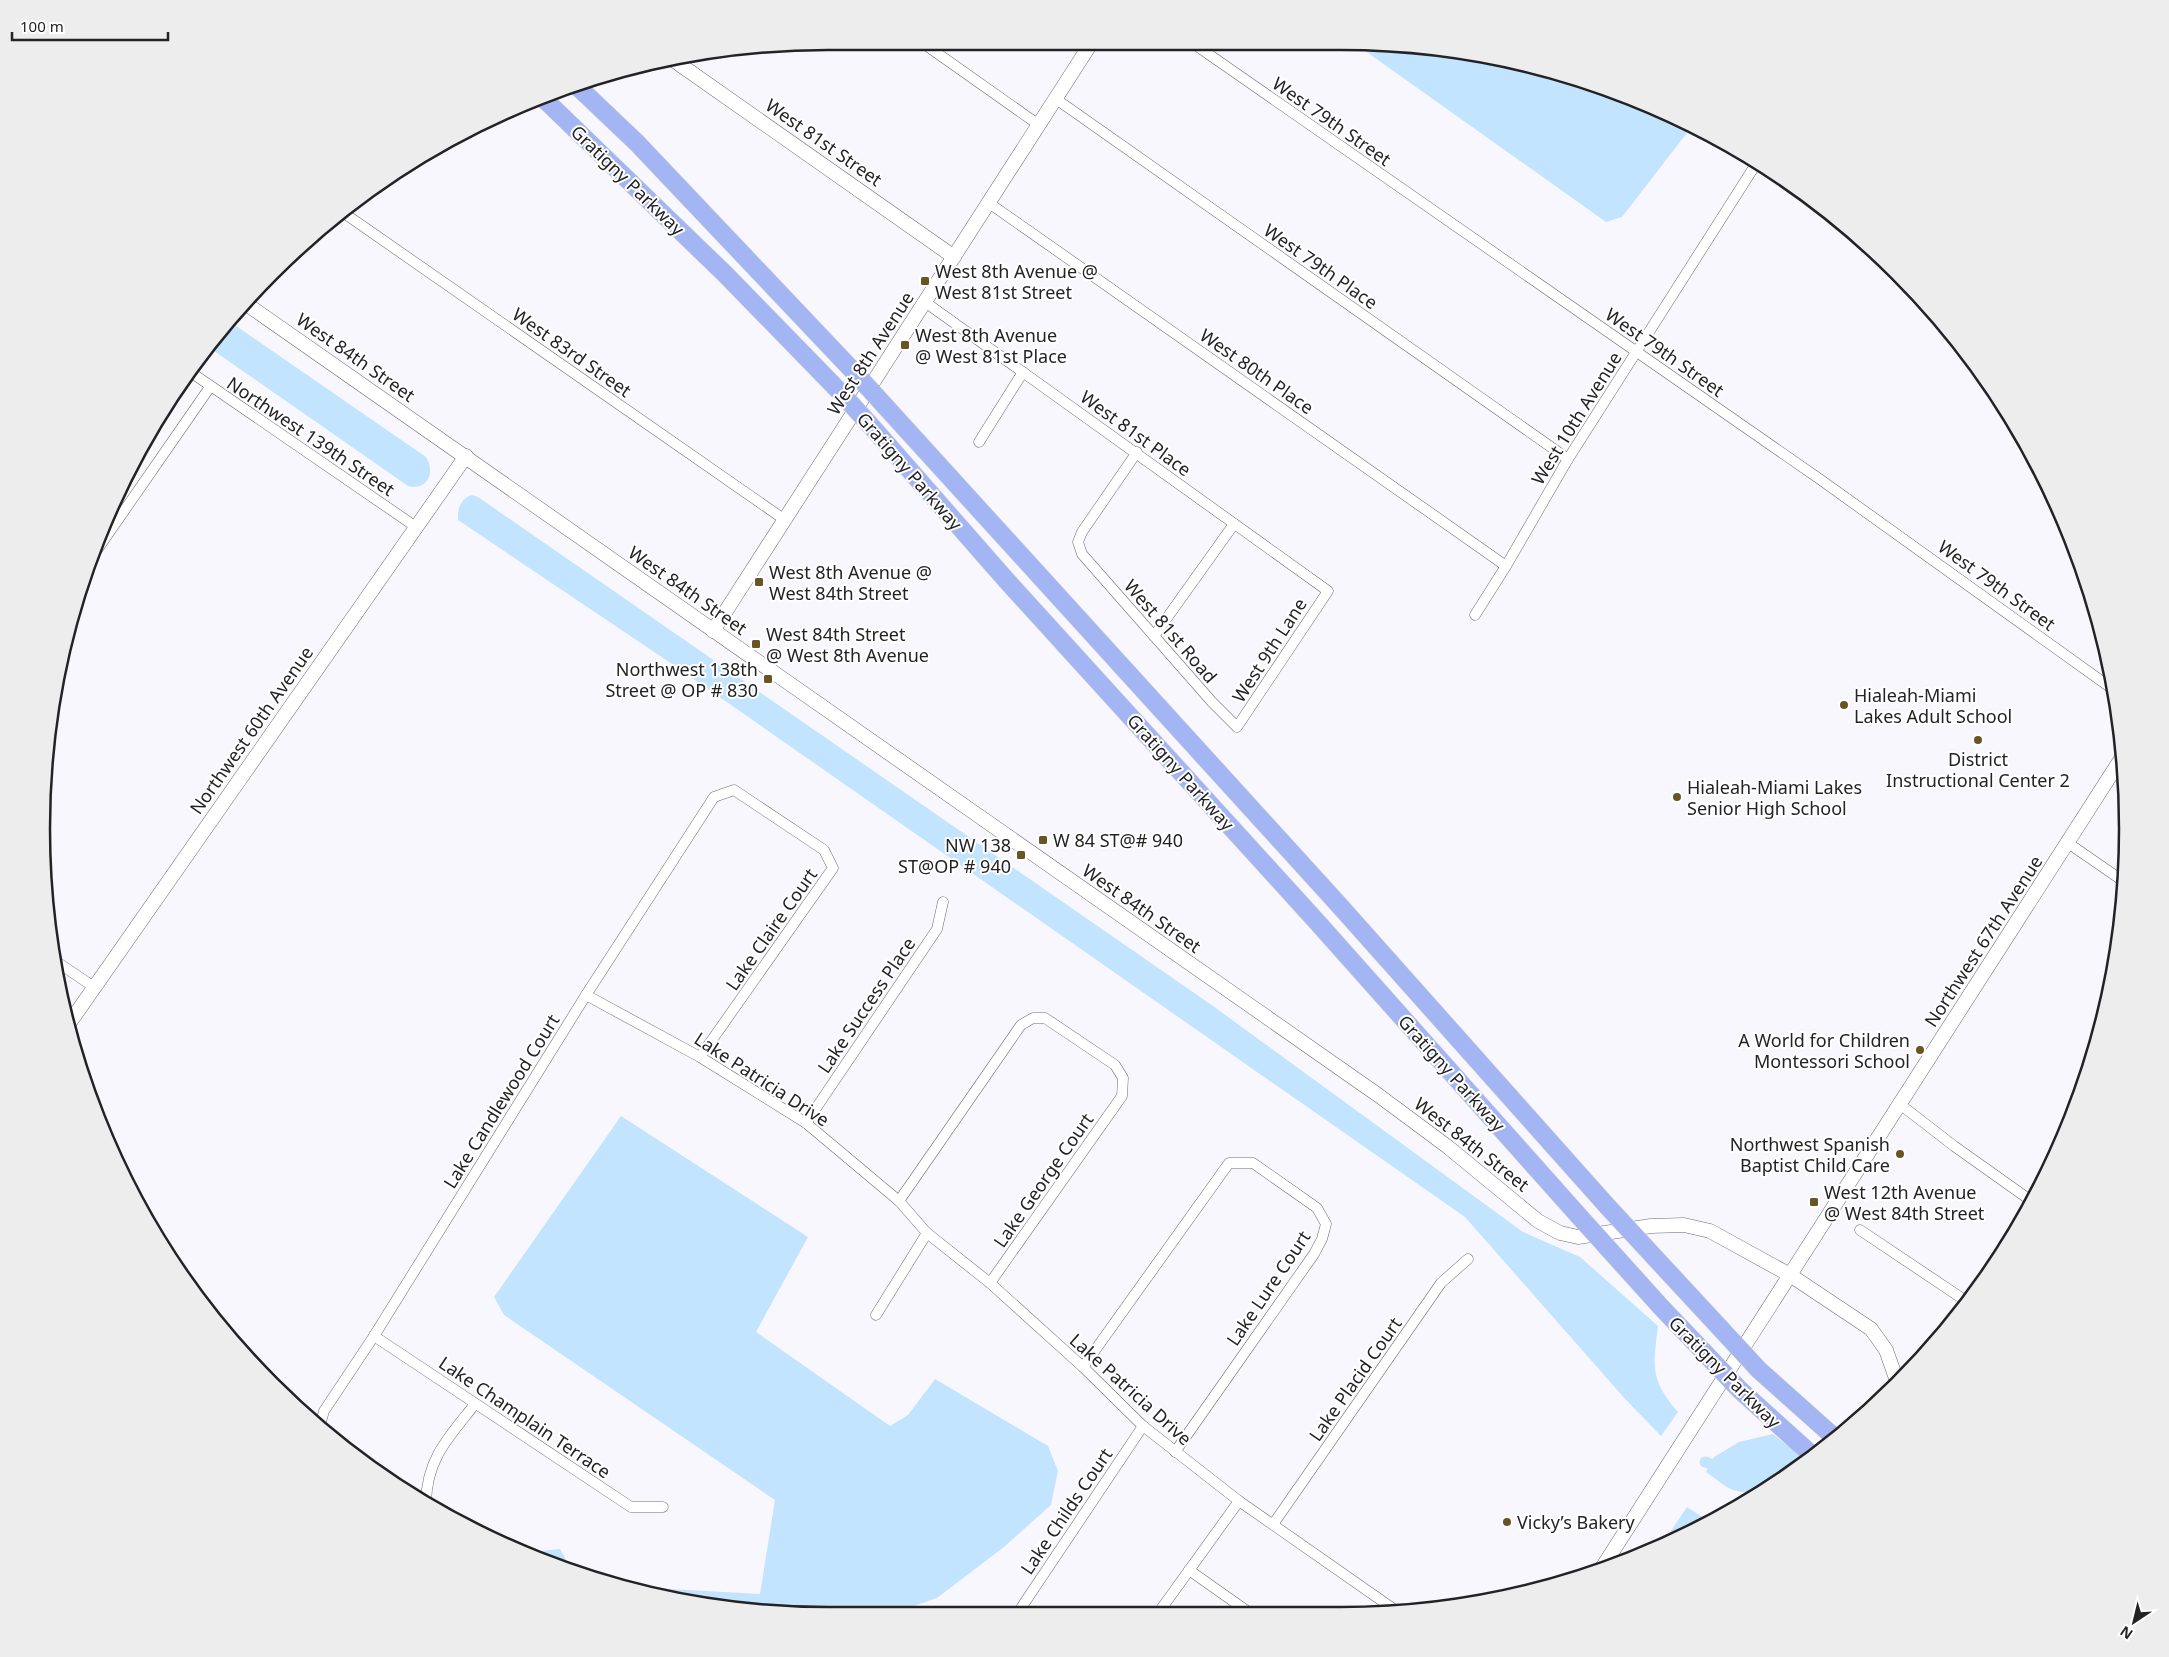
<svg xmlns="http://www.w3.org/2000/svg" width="2169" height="1657" viewBox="0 0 2169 1657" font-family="'Noto Sans',sans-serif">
  <rect width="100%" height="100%" fill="#f9f7fe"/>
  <g fill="#c3e4fe">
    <polygon points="1354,43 1392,43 1545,68 1693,125 1622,217 1606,222"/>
    <path d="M229 321 426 457C436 473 427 491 408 486L207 346Z"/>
    <path d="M472 495 478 497 1213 1006 1523 1232 1580 1257 1658 1326C1653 1367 1650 1379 1678 1412L1661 1436 1626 1400 1465 1217 675 666 458 520C457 509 461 498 472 495Z"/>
    <polygon points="621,1116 808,1237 756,1332 890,1426 908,1415 935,1379 1048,1446 1058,1471 1051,1505 1004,1547 937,1598 888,1615 828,1616 725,1609 616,1586 760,1594 775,1500 504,1315 494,1297"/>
    <path d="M1773 1434 1806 1460C1785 1477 1765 1498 1736 1491 1727 1489 1715 1478 1706 1472L1714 1457 1739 1442Z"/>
    <polygon points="1687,1507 1710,1522 1689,1534 1660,1547"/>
    <polygon points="560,1549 573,1572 521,1553"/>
  </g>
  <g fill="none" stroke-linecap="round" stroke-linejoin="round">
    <polyline stroke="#c3e4fe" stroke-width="11" points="1705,1462 1725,1469"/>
    <g stroke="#6d6b73" stroke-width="11">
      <g id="street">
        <polyline points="1194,44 1821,480 2114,690"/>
        <polyline points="927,46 1039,125"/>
        <polyline points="1056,99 1568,459"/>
        <polyline points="989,203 1506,566"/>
        <polyline points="341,211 785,520"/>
        <polyline points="925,302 1328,591 1237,727 1212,702 1082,554 1078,542 1082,532 1137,452"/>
        <polyline points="189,371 416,527"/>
        <polyline points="979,442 1023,372"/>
        <polyline points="90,560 210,387"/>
        <polyline points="1475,615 1506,566 1568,459 1756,164"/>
        <polyline points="1154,636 1234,524"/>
        <polyline points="2068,843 2123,881"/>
        <polyline points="54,960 94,987"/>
        <polyline points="586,995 700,1057 806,1123 899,1201 927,1233 990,1283 1083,1367 1143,1426 1239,1501 1395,1610"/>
        <polyline points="1901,1105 1954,1146 2030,1200"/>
        <polyline points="806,1123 937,929 943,902"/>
        <polyline points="899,1201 1021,1025 1033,1018 1045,1018 1115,1065 1123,1078 1122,1096 990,1283"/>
        <polyline points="1860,1230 1966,1301"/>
        <polyline points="876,1315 927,1233"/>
        <polyline points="374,1336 631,1507 663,1507"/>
        <polyline points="1083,1367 1229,1163 1253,1163 1317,1208 1326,1224 1322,1239 1314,1254 1175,1452"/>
        <polyline points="320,1425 324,1411 374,1336 586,995 714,797 734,790 824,850 833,868 700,1057"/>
        <path d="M426 1502C427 1458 449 1437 475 1404"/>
        <polyline points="1274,1523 1441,1283 1468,1259"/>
        <polyline points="1189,1570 1247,1611"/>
        <polyline points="1159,1612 1239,1501"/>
        <polyline points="1017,1614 1143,1426"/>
      </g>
    </g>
    <g stroke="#6d6b73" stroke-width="15">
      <g id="secondary">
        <polyline points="672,59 954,257"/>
        <polyline points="245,303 1378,1095 1448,1147 1538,1221 1560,1233 1578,1237 1651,1226 1684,1225 1710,1231 1790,1275 1871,1329 1886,1350 1898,1384"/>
        <polyline points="713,631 1090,45"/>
        <polyline points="68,1025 466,456"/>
        <polyline points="1600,1571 2121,759"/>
      </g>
    </g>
    <g stroke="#d3d3d3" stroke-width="19">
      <g id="highway">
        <polyline points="576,85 637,143 855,373"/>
        <polyline points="541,96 725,274 841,393"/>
        <polyline points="885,406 1339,905 1608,1207"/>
        <polyline points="872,427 1007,581 1318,923 1578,1215"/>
        <polyline points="1759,1370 1834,1437"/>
        <polyline points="1740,1390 1812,1455"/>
      </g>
    </g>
    <use href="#street" stroke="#fff" stroke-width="10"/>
    <use href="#secondary" stroke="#fff" stroke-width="14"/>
    <use href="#highway" stroke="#a3b5f3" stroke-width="18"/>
    <g stroke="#d3d3d3" stroke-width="19" stroke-linecap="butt">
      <g id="highway-bridge">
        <polyline points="855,373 885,406"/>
        <polyline points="841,393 872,427"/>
        <polyline points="1608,1207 1759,1370"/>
        <polyline points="1578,1215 1661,1307 1740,1390"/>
      </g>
    </g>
    <use href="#highway-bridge" stroke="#a3b5f3" stroke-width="18"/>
  </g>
  <g fill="#695423" stroke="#fff" stroke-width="2">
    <rect x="920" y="276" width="10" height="10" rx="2.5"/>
    <rect x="900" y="340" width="10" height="10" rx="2.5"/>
    <rect x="754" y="577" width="10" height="10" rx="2.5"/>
    <rect x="751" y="639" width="10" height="10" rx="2.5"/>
    <rect x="763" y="674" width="10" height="10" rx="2.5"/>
    <circle cx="1844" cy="705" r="5"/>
    <circle cx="1978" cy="740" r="5"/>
    <circle cx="1677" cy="797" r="5"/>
    <rect x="1038" y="835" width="10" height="10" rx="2.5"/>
    <rect x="1016" y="850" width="10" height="10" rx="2.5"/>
    <circle cx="1920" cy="1050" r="5"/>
    <circle cx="1900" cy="1154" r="5"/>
    <rect x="1809" y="1197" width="10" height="10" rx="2.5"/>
    <circle cx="1507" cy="1522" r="5"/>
  </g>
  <g text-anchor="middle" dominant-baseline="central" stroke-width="4" stroke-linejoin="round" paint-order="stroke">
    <g font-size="18" fill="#232225" stroke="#fff">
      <text transform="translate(1332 121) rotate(35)">West 79th Street</text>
      <text transform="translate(824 142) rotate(35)">West 81st Street</text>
      <text transform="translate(628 180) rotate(44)">Gratigny Parkway</text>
      <text transform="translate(1321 266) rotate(35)">West 79th Place</text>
      <text transform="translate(572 352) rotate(35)">West 83rd Street</text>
      <text transform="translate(1665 352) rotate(35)">West 79th Street</text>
      <text transform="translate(870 353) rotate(-57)">West 8th Avenue</text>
      <text transform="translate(356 357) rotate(35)">West 84th Street</text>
      <text transform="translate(1257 371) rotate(35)">West 80th Place</text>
      <text transform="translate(1576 418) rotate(-58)">West 10th Avenue</text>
      <text transform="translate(1136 433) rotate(36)">West 81st Place</text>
      <text transform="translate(311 436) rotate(34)">Northwest 139th Street</text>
      <text transform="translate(910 471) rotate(49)">Gratigny Parkway</text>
      <text transform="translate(1997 585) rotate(36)">West 79th Street</text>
      <text transform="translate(688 590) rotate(35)">West 84th Street</text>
      <text transform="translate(1171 631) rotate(49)">West 81st Road</text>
      <text transform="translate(1269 650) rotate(-57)">West 9th Lane</text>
      <text transform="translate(251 730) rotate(-55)">Northwest 60th Avenue</text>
      <text transform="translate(1181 772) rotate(48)">Gratigny Parkway</text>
      <text transform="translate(1142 908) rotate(35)">West 84th Street</text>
      <text transform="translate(771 929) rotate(-55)">Lake Claire Court</text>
      <text transform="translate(1983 941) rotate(-57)">Northwest 67th Avenue</text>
      <text transform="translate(866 1005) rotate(-56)">Lake Success Place</text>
      <text transform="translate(1452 1073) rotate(48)">Gratigny Parkway</text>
      <text transform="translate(762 1079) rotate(33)">Lake Patricia Drive</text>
      <text transform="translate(501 1101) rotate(-58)">Lake Candlewood Court</text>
      <text transform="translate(1472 1144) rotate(38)">West 84th Street</text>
      <text transform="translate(1043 1180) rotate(-55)">Lake George Court</text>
      <text transform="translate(1268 1288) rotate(-56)">Lake Lure Court</text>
      <text transform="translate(1725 1372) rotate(45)">Gratigny Parkway</text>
      <text transform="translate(1355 1379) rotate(-55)">Lake Placid Court</text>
      <text transform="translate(1131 1389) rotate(42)">Lake Patricia Drive</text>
      <text transform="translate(525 1417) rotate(34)">Lake Champlain Terrace</text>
      <text transform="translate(1066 1511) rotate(-56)">Lake Childs Court</text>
    </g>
    <g font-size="18" fill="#232225" stroke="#fff" text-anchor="start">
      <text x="935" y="271">West 8th Avenue @<tspan x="935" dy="21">West 81st Street</tspan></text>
      <text x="915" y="335">West 8th Avenue<tspan x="915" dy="21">@ West 81st Place</tspan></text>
      <text x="769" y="572">West 8th Avenue @<tspan x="769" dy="21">West 84th Street</tspan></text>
      <text x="766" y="634">West 84th Street<tspan x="766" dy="21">@ West 8th Avenue</tspan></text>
      <text x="758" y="669" text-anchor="end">Northwest 138th<tspan x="758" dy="21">Street @ OP # 830</tspan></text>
      <text x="1854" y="695">Hialeah-Miami<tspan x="1854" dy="21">Lakes Adult School</tspan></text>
      <text x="1978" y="759" text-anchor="middle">District<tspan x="1978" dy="21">Instructional Center 2</tspan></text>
      <text x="1687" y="787">Hialeah-Miami Lakes<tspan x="1687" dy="21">Senior High School</tspan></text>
      <text x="1053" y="840">W 84 ST@# 940</text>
      <text x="1011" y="845" text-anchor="end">NW 138<tspan x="1011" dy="21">ST@OP # 940</tspan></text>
      <text x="1910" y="1040" text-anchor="end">A World for Children<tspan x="1910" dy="21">Montessori School</tspan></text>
      <text x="1890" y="1144" text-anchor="end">Northwest Spanish<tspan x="1890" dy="21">Baptist Child Care</tspan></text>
      <text x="1824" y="1192">West 12th Avenue<tspan x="1824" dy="21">@ West 84th Street</tspan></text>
      <text x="1517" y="1522">Vicky’s Bakery</text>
    </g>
  </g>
  <path d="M0 0H2169V1657H0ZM828 50H1341A778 778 0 0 1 2119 828V829A778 778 0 0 1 1341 1607H828A778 778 0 0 1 50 829V828A778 778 0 0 1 828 50Z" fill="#ededee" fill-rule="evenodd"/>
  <path fill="none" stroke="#232225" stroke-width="2.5" d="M828 50H1341A778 778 0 0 1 2119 828V829A778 778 0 0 1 1341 1607H828A778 778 0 0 1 50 829V828A778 778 0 0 1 828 50Z"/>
  <g transform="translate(2134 1622) rotate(215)" stroke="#ffffff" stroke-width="4" paint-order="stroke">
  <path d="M0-4L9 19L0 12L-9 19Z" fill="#232225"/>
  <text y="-8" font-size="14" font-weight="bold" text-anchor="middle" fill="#232225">N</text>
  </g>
  <path d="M12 32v8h156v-8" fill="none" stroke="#232225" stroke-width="2.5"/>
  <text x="20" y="32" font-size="15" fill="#232225" stroke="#ffffff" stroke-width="4" paint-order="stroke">100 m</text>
</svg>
